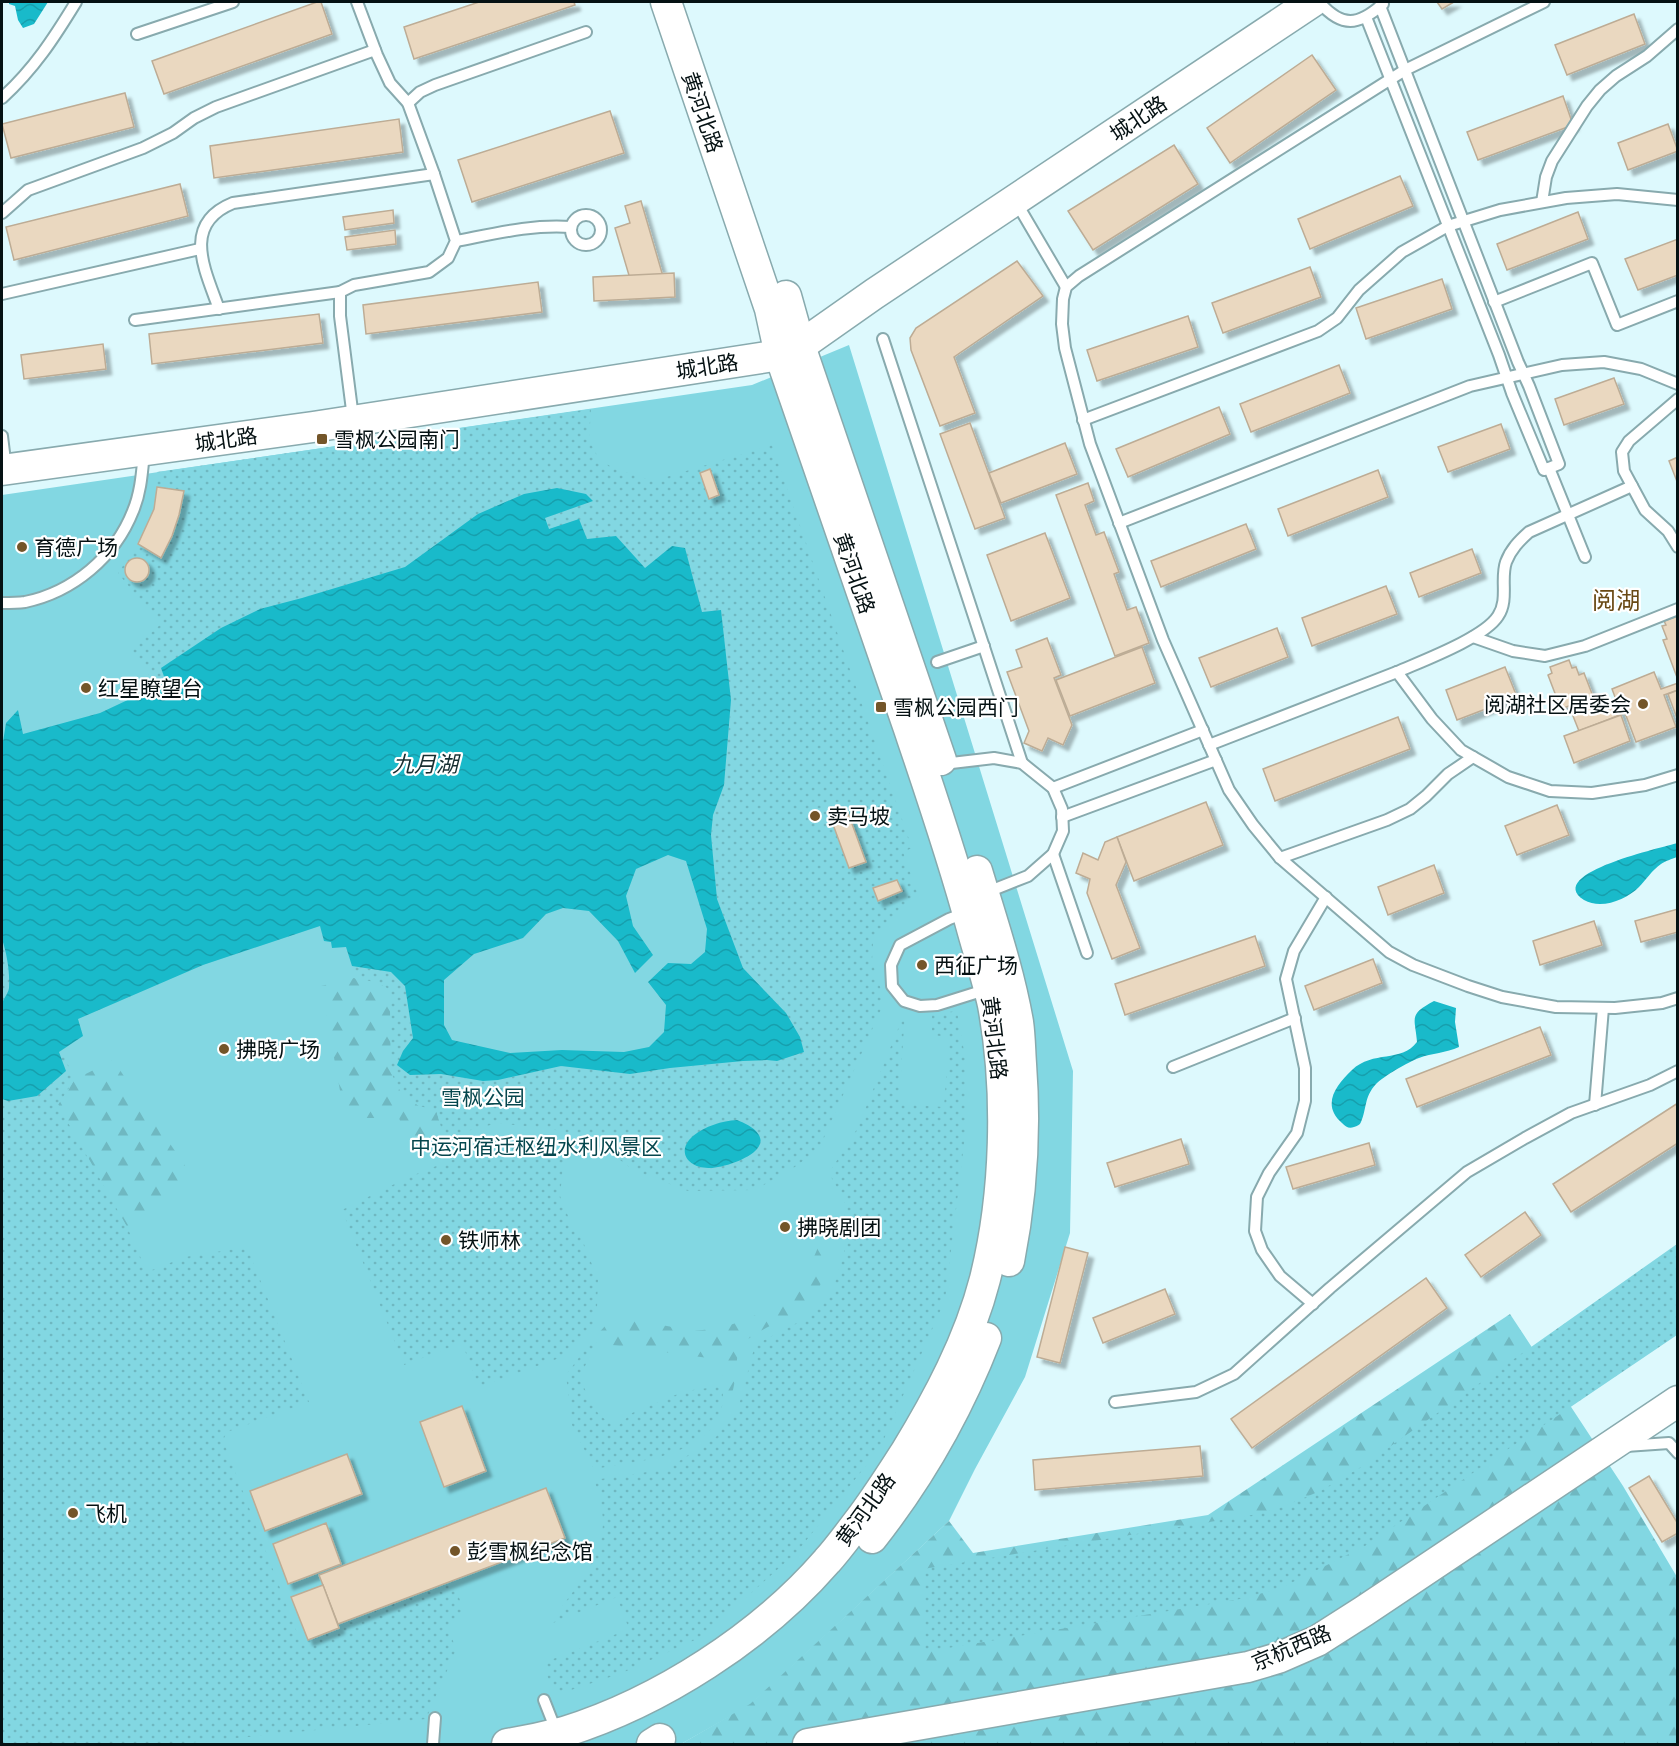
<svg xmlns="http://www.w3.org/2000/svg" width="1679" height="1746" viewBox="0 0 1679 1746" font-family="Quicksand,'Noto Sans SC',sans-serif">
  <defs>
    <pattern id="forest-firs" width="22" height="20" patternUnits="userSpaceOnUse" patternTransform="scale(1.5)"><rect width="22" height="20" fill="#82d7e2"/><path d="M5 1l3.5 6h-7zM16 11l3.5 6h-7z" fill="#6fb8c1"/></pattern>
    <pattern id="garden-dots" width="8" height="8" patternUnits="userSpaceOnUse" patternTransform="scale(1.5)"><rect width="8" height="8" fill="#82d7e2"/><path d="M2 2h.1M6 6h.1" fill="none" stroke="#6fb8c1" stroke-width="1.8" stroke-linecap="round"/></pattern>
    <pattern id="water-waves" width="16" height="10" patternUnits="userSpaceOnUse" patternTransform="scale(1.5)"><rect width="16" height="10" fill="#19baca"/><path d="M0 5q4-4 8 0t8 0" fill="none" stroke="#169fad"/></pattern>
    <filter id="shadow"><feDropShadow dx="5.5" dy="5.5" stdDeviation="1.5" flood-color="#0004"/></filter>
  </defs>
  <rect width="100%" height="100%" fill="#ddf9fd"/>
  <polygon fill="#82d7e2" points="849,345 1073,1071 1070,1233 1025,1377 975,1469 949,1521 750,1705 681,1744 2,1744 2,495 752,385"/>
  <g fill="url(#forest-firs)">
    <path d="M354 978C366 981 382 981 390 992L391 1072 395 1081 401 1092 409 1099 419 1106 436 1110 444 1137 411 1150 399 1118H345L321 986Z"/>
    <polygon points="113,1060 192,1176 127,1227 58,1104 74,1080"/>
    <path d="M820 1243 831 1245C828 1266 819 1302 798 1313 786 1320 773 1323 761 1331 754 1335 743 1341 740 1348 735 1359 737 1374 734 1385 732 1397 726 1407 719 1418L722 1403 723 1360 597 1343 592 1340 606 1325 617 1326 620 1317 693 1331 712 1329 733 1324 761 1313 778 1303 797 1285 809 1268Z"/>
    <polygon points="1510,1314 1623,1486 1677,1577 1678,1742 1674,1744 681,1744 750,1704 949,1521 973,1553 1208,1515"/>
  </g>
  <g fill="url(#garden-dots)">
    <path d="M591 409 589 440 599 459 613 468 653 481 772 445 912 848 903 852 918 895 900 908 873 943 872 961 882 993 883 1005 819 1149 792 1169 755 1190 688 1191 633 1170 602 1146 563 1131 498 1123 444 1137 436 1110 419 1106 409 1099 401 1092 395 1081 391 1072 390 991C382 981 366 981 354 978L352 966 391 972 405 986 413 1038 403 1051 410 1075 441 1074 483 1081 498 1080 561 1066 630 1074 670 1068 743 1061 767 1060 777 1061 786 1013 743 968 717 899 711 835 713 815 724 785 731 700 721 610 701 613 672 546 645 569 587 540 549 530 545 518 592 501 478 514 405 567 302 598 260 609 166 682 157 686 131 650 160 625 118 573 138 544 154 509 157 472Z"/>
    <path d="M2 939C7 954 10 972 9 988 8 995 2 999 2 1006Z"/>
    <path d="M957 1011 965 1057V1136L945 1300 880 1448 797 1552 749 1595 697 1639 622 1673 559 1694 555 1688 551 1687 543 1663 629 1629 617 1597 548 1625C565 1602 599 1562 602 1534 605 1515 600 1497 594 1480L667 1469 716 1437 739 1405 755 1345 812 1315 832 1291 844 1254 845 1203 829 1173 857 1129 905 1012 899 1104 944 1107 949 1037 932 1035V1014Z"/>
    <polygon points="59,1052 63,1052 74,1080 58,1105 127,1227 147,1272 185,1257 247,1247 309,1402 227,1432 223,1440 300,1640 453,1581 465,1614 455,1624 448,1626 456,1650 426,1719 178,1744 2,1744 2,1099 8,1101"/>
    <path d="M506 1148 555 1151 564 1156 560 1196 570 1221 582 1239 598 1280 597 1308 593 1324 578 1345 565 1356 479 1387 462 1343 404 1365 342 1210C393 1185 448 1154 506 1148Z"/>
    <polygon points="1677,1244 1677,1335 1365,1546 1281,1588 1240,1599 924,1652 923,1569 1258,1514 1285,1506 1320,1491 1361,1467"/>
    <path d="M592 1340 597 1343 585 1366 581 1381C591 1401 595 1420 619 1425L632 1413 685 1391 723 1386C723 1396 723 1410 718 1419 696 1457 639 1461 600 1468L593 1467 572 1425 566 1375Z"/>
  </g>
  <g fill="url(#water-waves)" fill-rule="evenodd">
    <polygon points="9,2 48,2 34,24 23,28 18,20 15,6 9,4"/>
    <path d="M557 488 586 494 593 501 545 518 549 529 579 519 587 539 616 536 645 568 672 546 685 548 702 612 721 610 731 700 724 785 713 815 711 835 717 899 743 968 786 1013 800 1037 804 1052 777 1061 767 1060 743 1061 670 1068 630 1074 561 1066 498 1080 483 1081 441 1074 410 1075 397 1065 403 1051 413 1038 405 986 391 972 352 966 346 947 332 948 331 942 324 941 320 926 203 965 78 1019 83 1036 59 1052 66 1071 37 1096 8 1101 2 1099V1006C2 999 8 995 9 988 10 972 7 954 2 939V748L6 723 18 710 23 734 100 713 166 682 161 668 221 628 260 609 302 598 405 567 478 514 524 494ZM668 855 686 861 707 929 705 952 691 964 668 963 648 982 666 1005 664 1032 649 1047 624 1052 562 1050 510 1053 452 1040 444 1025V980L474 954 523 938 546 914 563 908 589 911 618 941 635 973 653 955 633 926 626 896 636 869Z"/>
    <path d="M1677 843V857C1672 859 1665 861 1661 864 1652 870 1646 880 1639 887 1626 900 1601 910 1584 900 1543 873 1666 847 1677 843Z"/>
    <path d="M1434 1001 1456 1008 1455 1022 1459 1047C1446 1053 1432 1053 1419 1058 1408 1062 1384 1076 1376 1084 1364 1097 1367 1108 1361 1122 1360 1125 1357 1126 1354 1127 1349 1129 1346 1127 1342 1123 1321 1105 1336 1085 1352 1070 1373 1050 1401 1063 1417 1042 1415 1017 1408 1015 1434 1001Z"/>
    <path d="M737 1120C748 1124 769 1135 757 1149 749 1159 722 1168 710 1168 689 1169 675 1152 693 1136 705 1126 722 1121 737 1120Z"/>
  </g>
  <g fill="#ead8c0" stroke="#bdac95" stroke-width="1.5" filter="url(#shadow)">
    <polygon points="317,2 321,2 332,34 164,94 152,61"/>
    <polygon points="479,2 574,2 575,5 414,59 404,27"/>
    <polygon points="1437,2 1454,2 1442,9"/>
    <polygon points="1634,14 1645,44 1567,75 1555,45"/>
    <polygon points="1312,55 1336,90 1230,163 1207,128"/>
    <polygon points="125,93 134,127 11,158 2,124"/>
    <polygon points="1563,96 1573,125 1478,160 1467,132"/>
    <polygon points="610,111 624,153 472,202 458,160"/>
    <polygon points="399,119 403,152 214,178 210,146"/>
    <polygon points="1668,124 1678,151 1628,170 1618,143"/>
    <polygon points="1174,145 1198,184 1093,250 1068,211"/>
    <polygon points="1400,176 1413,206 1310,249 1298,219"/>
    <polygon points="180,184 188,216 14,260 6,227"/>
    <polygon points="641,201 669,297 636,299 615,228 630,223 625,206"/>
    <polygon points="393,210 394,223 345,230 343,217"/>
    <polygon points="1578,212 1588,239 1507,270 1497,244"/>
    <polygon points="395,230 396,244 347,250 345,237"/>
    <polygon points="1678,239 1678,275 1638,290 1625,259"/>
    <polygon points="1017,261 1043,296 954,357 975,413 940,426 911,350 910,338 916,328"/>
    <polygon points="1310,267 1321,297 1223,333 1212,303"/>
    <polygon points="674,273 675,297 594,301 593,277"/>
    <polygon points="1442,279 1452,309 1366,339 1356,308"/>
    <polygon points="538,282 542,312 366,334 363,305"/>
    <polygon points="319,314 323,343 152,364 149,334"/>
    <polygon points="1188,316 1198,347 1097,381 1087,350"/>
    <polygon points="103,344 106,369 24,379 21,355"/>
    <polygon points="1339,365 1350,393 1251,432 1240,404"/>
    <polygon points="1614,378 1624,404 1564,425 1555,399"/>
    <polygon points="1219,407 1230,434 1128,477 1116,449"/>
    <polygon points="970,423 1005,518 975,529 940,434"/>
    <polygon points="1501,424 1510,449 1448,472 1438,447"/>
    <polygon points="1065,443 1077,474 1001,503 989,473"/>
    <polygon points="1678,457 1678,484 1669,461"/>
    <polygon points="710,469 719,495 709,499 700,473"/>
    <polygon points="1378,470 1388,497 1288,536 1278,509"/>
    <polygon points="1088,483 1094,501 1085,505 1096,535 1104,532 1119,572 1114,574 1127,610 1136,607 1149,643 1115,656 1056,495"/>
    <polygon points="157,487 184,491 179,515 172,536 161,558 138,544 154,509"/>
    <polygon points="1246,524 1256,549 1161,587 1151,561"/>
    <polygon points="1045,533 1070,598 1011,621 987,555"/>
    <polygon points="1472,549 1481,573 1419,597 1410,573"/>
    <circle cx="137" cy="570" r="12"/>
    <polygon points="1386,586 1397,614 1312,646 1302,618"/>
    <polygon points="1678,616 1678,680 1663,640 1667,639 1662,626 1666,625 1664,621"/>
    <polygon points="1277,628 1288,657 1211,687 1199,658"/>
    <polygon points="1047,638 1061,675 1054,678 1072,725 1063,745 1048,738 1042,751 1024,743 1029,731 1007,672 1022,667 1016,650"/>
    <polygon points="1142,647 1155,683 1070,716 1056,680"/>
    <polygon points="1569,660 1572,668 1576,667 1579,675 1584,673 1599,712 1618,705 1612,689 1654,672 1661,689 1678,683 1678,690 1664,695 1676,727 1636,742 1625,713 1579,731 1569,706 1561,709 1548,675 1552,673 1550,667"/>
    <polygon points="1505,667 1517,697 1457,720 1446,690"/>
    <polygon points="1678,690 1678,721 1668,694"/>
    <polygon points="1621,715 1630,741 1574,763 1564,736"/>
    <polygon points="1398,717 1410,749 1275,801 1263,769"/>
    <polygon points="1206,802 1223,845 1134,881 1117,837"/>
    <polygon points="1557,805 1569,835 1517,855 1505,826"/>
    <polygon points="848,813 866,862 849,868 831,819"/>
    <polygon points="1117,837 1126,862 1116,885 1140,948 1112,959 1087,893 1090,879 1076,873 1083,853 1098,860 1105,842"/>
    <polygon points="1434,865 1444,893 1388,915 1378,887"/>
    <polygon points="897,880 902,891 878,901 873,888"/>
    <polygon points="1678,909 1678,932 1641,942 1635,921"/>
    <polygon points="1594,921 1602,945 1540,965 1533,941"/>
    <polygon points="1255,936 1265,966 1125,1015 1115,984"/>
    <polygon points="1373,959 1382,983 1314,1010 1305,986"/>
    <polygon points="1540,1027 1551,1055 1417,1107 1406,1079"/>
    <polygon points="1678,1103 1678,1143 1571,1212 1553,1184"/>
    <polygon points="1181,1139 1189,1164 1115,1187 1107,1163"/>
    <polygon points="1369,1143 1375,1165 1293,1189 1286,1167"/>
    <polygon points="1525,1212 1541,1235 1481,1277 1465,1255"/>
    <polygon points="1065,1247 1088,1253 1060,1363 1037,1357"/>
    <polygon points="1426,1278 1447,1308 1252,1448 1231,1419"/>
    <polygon points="1165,1289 1175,1314 1103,1343 1093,1318"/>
    <polygon points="462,1406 486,1471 444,1487 420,1422"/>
    <polygon points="1200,1446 1203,1476 1035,1490 1033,1460"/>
    <polygon points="347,1454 362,1494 265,1531 250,1491"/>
    <polygon points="1649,1476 1678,1524 1678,1533 1662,1542 1629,1488"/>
    <polygon points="546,1488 565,1538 338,1624 319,1575"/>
    <polygon points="326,1523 341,1564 288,1584 273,1544"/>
    <polygon points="323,1585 339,1628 308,1640 291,1597"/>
  </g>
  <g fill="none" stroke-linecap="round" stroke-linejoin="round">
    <g stroke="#88aaae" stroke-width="14">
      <g id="lane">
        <path d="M1319 2C1342 28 1358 26 1383 4"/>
        <polyline points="1544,2 1405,70 1079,276 1066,287 1063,299 1062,324 1065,348 1090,444 1163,640 1229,790 1253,825 1280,858 1389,952 1413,965 1468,986 1502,997 1556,1007 1615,1008 1662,1003 1678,998"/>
        <polyline points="1366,17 1499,355 1512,393 1544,470 1559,464 1529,386 1518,362 1380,6"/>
        <polyline points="137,34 233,2"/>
        <path d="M2 98C34 69 54 38 76 2"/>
        <polyline points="408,103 420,92 435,85 586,32"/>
        <polyline points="1016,202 1066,287"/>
        <polyline points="1542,202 1546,177 1552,161 1587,106 1600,90 1616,76 1647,56 1678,29"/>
        <polyline points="2,213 28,190 143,148 173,133 194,118 216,107 375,50"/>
        <circle cx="586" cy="230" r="15"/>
        <path d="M456 241C493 234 532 224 571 227"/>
        <polyline points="2,294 200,249"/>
        <polyline points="1494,302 1592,263 1617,325 1678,301"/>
        <path d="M219 309C205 270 181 224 233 203L434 174"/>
        <polyline points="135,320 340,292"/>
        <polyline points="883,339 1022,763"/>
        <polyline points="1678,399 1629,441 1622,452 1624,471 1645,510 1668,531 1678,547"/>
        <polyline points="353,418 340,316 340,292 354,285 429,272 448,258 456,241 434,174 408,103 390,83 377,55 357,2"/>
        <polyline points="1083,420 1318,331 1337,318 1359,290 1402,252 1448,226 1500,210 1566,198 1617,194 1678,200"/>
        <polyline points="2,436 6,469"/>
        <polyline points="1549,468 1585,557"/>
        <polyline points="1119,523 1470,386 1562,365 1604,362 1641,369 1678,384"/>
        <path d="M2 603C9 603 17 603 25 602 73 592 115 557 133 511 141 492 142 472 144 452"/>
        <polyline points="1473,637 1513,651 1545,656 1585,646 1678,609"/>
        <polyline points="937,662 984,646"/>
        <path d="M1397 672C1422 661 1484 638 1498 616 1509 600 1500 579 1506 562 1511 549 1519 541 1529 532L1632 486"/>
        <polyline points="1209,745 1397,672 1432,719 1461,750 1508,777 1550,791 1592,793 1645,785 1678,775"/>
        <polyline points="943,764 994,758 1022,763 1053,788 1062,809 1063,831 1053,854 1028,876 985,893"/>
        <polyline points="1053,788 1203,730"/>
        <polyline points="1062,817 1216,760"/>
        <polyline points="1053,854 1087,953"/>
        <polyline points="1280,858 1387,820 1410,809 1426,796 1448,774 1473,757"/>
        <polyline points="965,913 949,919 900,945 891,965 892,986 904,1001 920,1006 937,1005 988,989"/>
        <polyline points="1173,1067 1295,1018"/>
        <polyline points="1595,1105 1603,1008"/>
        <polyline points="1313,1304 1280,1276 1262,1250 1255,1231 1257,1197 1269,1173 1297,1133 1305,1101 1305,1068 1286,979 1294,951 1326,897"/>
        <polyline points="1115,1402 1196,1392 1234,1374 1330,1288 1467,1172 1525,1138 1571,1113 1650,1085 1678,1071"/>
        <polyline points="1626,1446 1669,1443 1678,1453"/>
        <polyline points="544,1700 557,1733"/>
        <polyline points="433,1744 435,1718"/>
      </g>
    </g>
    <g stroke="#88aaae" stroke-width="33">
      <g id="secondary">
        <polyline points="786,296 800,346 941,760"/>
        <polyline points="2,470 313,427 780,355 800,346 874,294 1312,2"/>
        <path d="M977 871C992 921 1009 971 1018 1022 1020 1036 1020 1050 1021 1064 1026 1130 1022 1195 1009 1261"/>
        <path d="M872 1538C920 1477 958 1410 986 1338"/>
        <path d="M507 1744C526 1741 545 1737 564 1732 660 1702 761 1637 827 1561 838 1549 848 1535 858 1522 875 1500 890 1476 905 1453 938 1399 969 1341 985 1279 1006 1195 1009 1091 993 1005 987 978 978 951 971 925 953 858 930 791 908 726 865 602 822 478 780 355L770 309 666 2"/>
        <polyline points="652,1744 660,1739"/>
        <polyline points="808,1744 1248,1667 1278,1658 1317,1641 1364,1611 1678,1401"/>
      </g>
    </g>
    <use href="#lane" stroke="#fff" stroke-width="10"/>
    <use href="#secondary" stroke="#fff" stroke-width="30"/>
  </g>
  <g fill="#735529" stroke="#fff" stroke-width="2">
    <rect x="316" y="433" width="12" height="12" rx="3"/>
    <circle cx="22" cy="547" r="6"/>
    <circle cx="86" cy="688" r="6"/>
    <circle cx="1643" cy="704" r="6"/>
    <rect x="875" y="701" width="12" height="12" rx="3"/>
    <circle cx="815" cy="816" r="6"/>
    <circle cx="922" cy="965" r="6"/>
    <circle cx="224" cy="1049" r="6"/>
    <circle cx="785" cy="1227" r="6"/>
    <circle cx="446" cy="1240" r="6"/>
    <circle cx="73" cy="1513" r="6"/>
    <circle cx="455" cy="1551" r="6"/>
  </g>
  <g text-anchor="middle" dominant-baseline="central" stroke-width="4.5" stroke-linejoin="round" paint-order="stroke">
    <g font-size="21" fill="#051113" stroke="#fff">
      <text transform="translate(703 112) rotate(71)">黄河北路</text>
      <text transform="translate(1138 118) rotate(-34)">城北路</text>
      <text transform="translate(707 366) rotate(-9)">城北路</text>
      <text transform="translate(226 439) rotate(-8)">城北路</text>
      <text transform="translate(855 573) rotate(71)">黄河北路</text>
      <text transform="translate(995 1038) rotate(83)">黄河北路</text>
      <text transform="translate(865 1509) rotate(-54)">黄河北路</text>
      <text transform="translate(1291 1647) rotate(-23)">京杭西路</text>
    </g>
    <g font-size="21" fill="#051113" stroke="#fff" text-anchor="start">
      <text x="334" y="439">雪枫公园南门</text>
      <text x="34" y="547">育德广场</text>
      <text x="98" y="688">红星瞭望台</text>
      <text x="1631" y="704" text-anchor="end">阅湖社区居委会</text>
      <text x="893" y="707">雪枫公园西门</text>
      <text x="827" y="816">卖马坡</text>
      <text x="934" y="965">西征广场</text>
      <text x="236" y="1049">拂晓广场</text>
      <text x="797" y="1227">拂晓剧团</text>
      <text x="458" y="1240">铁师林</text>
      <text x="85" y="1513">飞机</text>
      <text x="467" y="1551">彭雪枫纪念馆</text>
    </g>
    <g font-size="21" fill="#06474e" stroke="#fff">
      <text x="483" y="1097">雪枫公园</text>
      <text x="536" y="1146">中运河宿迁枢纽水利风景区</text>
    </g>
    <g font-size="22" font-style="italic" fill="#172e31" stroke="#fff">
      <text x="425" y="764">九月湖</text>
    </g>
    <g font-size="24" fill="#694914" stroke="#fff">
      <text x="1616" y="600">阅湖</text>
    </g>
  </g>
  <rect width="1679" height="1746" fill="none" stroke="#051113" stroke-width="6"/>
</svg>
